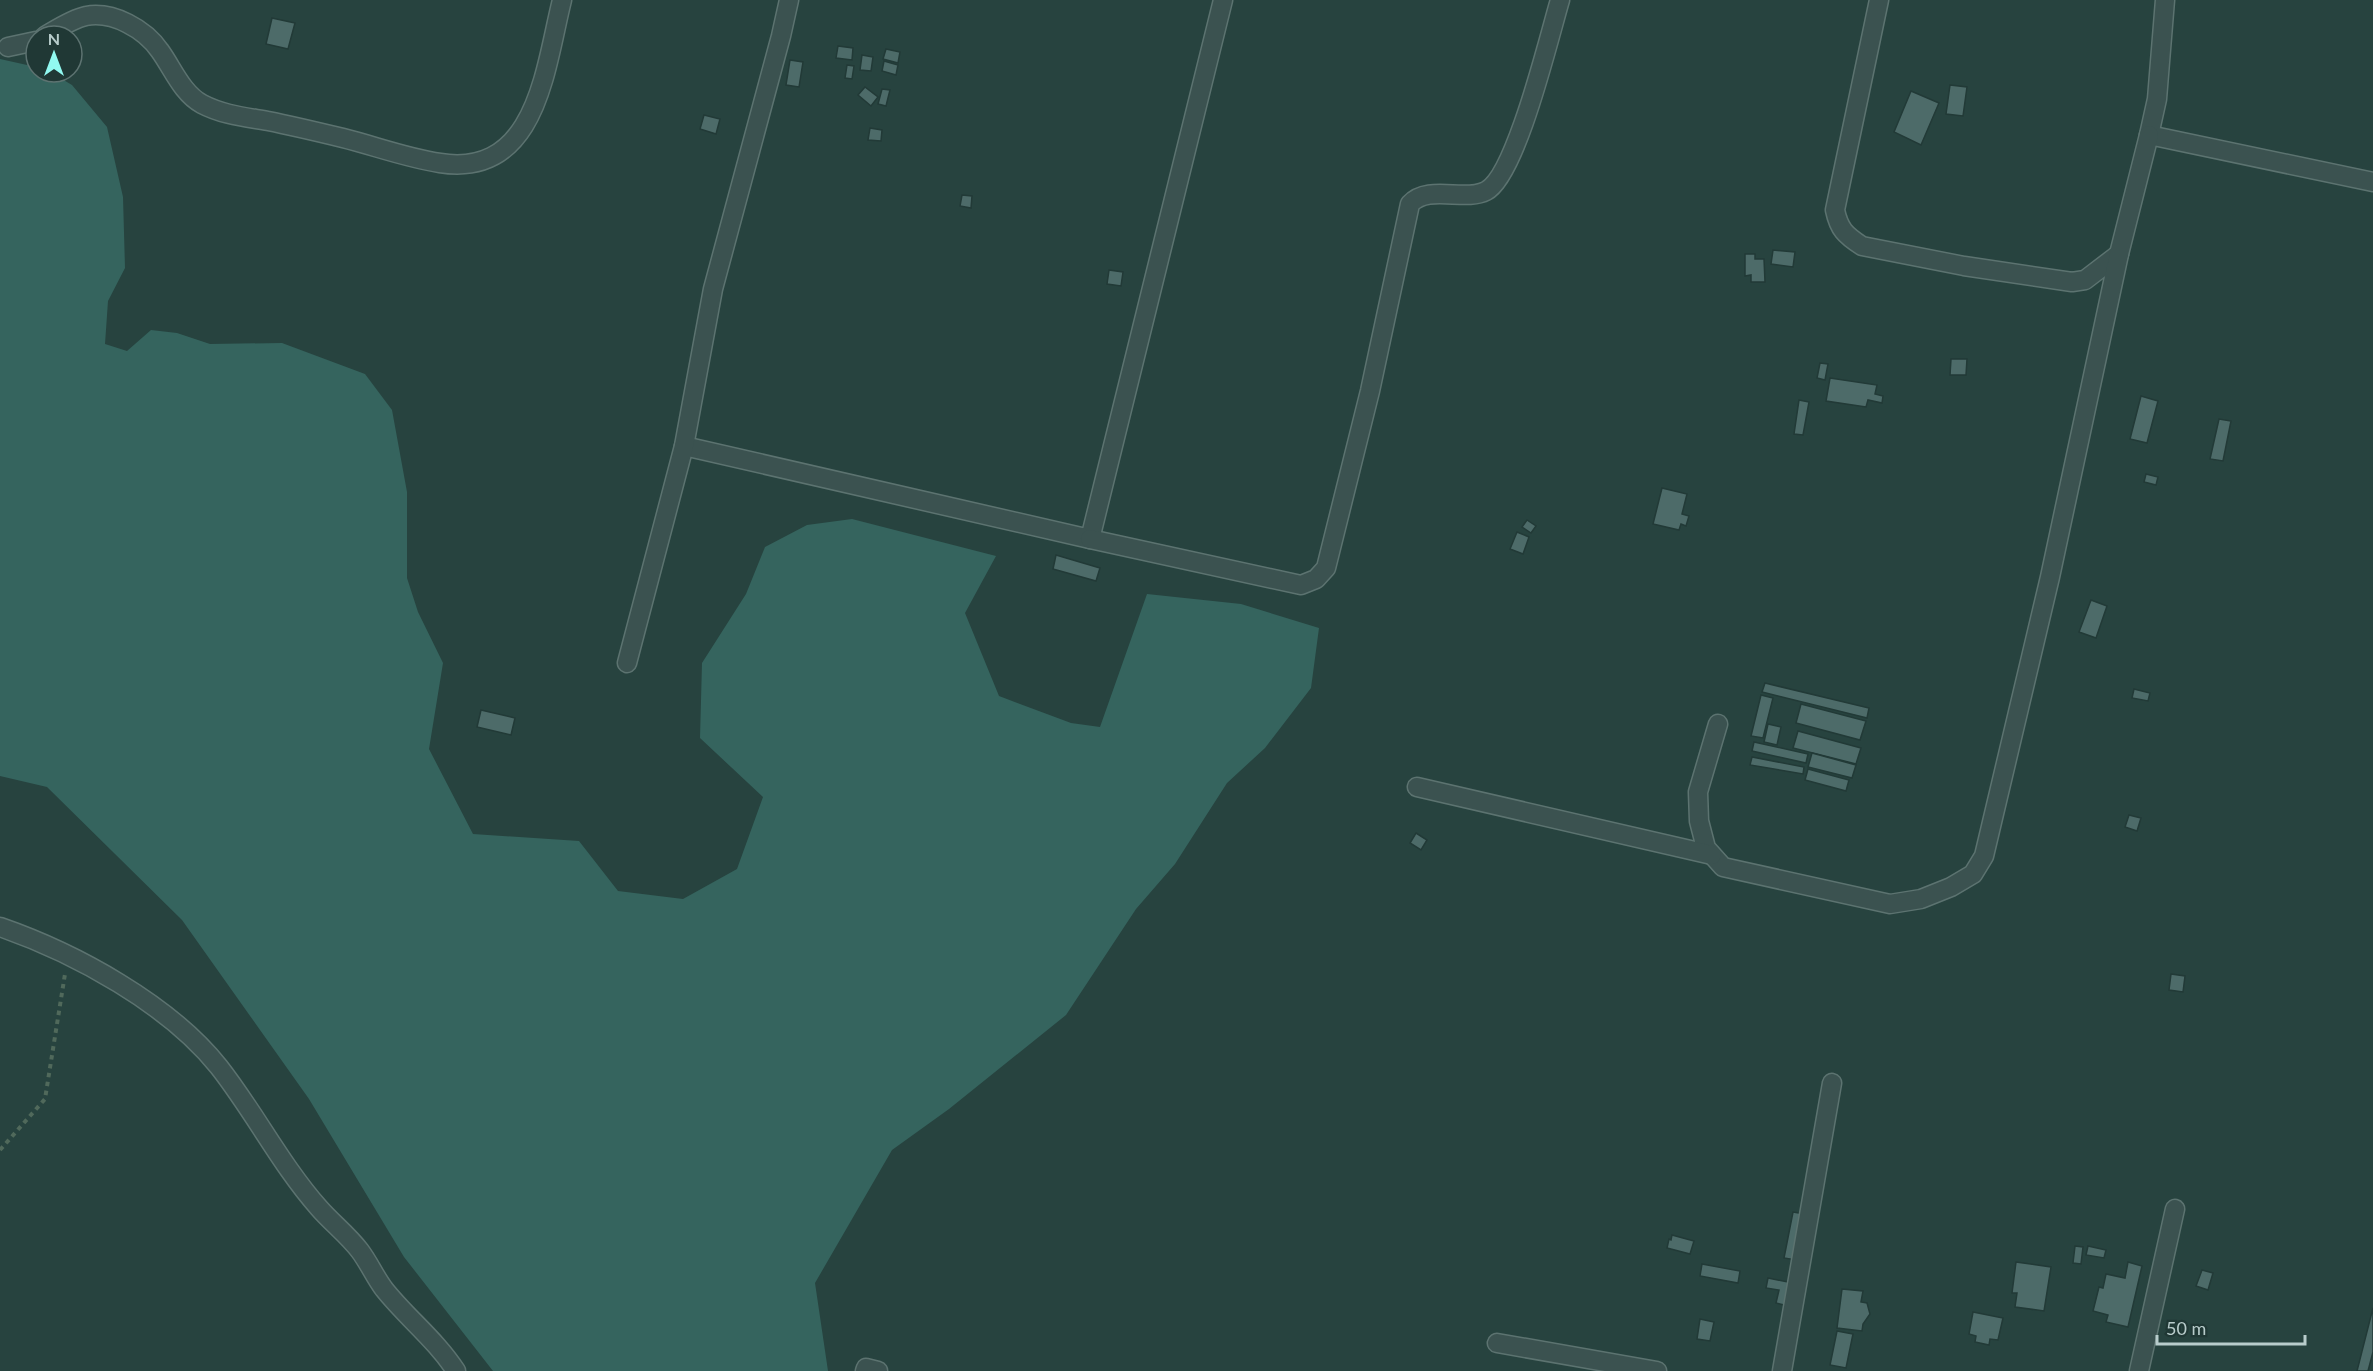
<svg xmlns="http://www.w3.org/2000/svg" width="2373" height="1371" viewBox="0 0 2373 1371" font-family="Lato,sans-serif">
  <rect width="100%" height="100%" fill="#27433f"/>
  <polygon fill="#35645e" points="0,59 36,67 36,72 50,72 72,85 107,127 123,197 125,268 108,301 105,344 127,351 151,330 177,333 210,344 282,343 365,374 392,410 407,492 407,578 418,612 443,663 429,749 473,834 579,841 618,891 683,899 737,869 763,797 700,738 702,663 746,594 765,547 807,525 852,519 996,556 965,613 999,696 1071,723 1100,727 1147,594 1241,604 1319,628 1311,688 1265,748 1227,783 1175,864 1136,909 1066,1015 949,1109 892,1150 815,1283 828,1371 493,1371 404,1257 309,1099 182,920 47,787 0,776"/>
  <g fill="#4d6b69" stroke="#223a37" stroke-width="1.5">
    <polygon points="272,18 295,23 288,49 266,44"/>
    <polygon points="838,46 853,48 852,60 836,58"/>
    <polygon points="886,49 900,52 898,63 883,59"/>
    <polygon points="862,55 873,57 871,71 860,70"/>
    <polygon points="790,60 803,62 799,87 786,85"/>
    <polygon points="884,61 898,65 896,75 882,71"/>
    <polygon points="847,65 854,66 852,79 845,78"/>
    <polygon points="1950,85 1967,87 1963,116 1946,114"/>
    <polygon points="865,87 878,97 871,106 858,95"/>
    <polygon points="882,89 890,90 886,106 878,104"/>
    <polygon points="1911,91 1939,103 1921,145 1894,132"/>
    <polygon points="704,115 720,119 716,134 700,129"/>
    <polygon points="870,128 882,130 881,141 868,140"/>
    <polygon points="962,195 972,196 971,208 960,206"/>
    <polygon points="1773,250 1795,252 1793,267 1771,264"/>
    <polygon points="1745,254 1755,254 1755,259 1764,259 1765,282 1751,282 1751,275 1745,276"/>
    <polygon points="1109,270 1123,272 1121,286 1107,284"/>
    <polygon points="1951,359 1967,359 1966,375 1950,375"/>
    <polygon points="1820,363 1828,364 1825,380 1817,378"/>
    <polygon points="1830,378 1877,385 1875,394 1883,396 1882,403 1868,400 1866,407 1826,401"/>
    <polygon points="2141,396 2158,401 2147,443 2130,439"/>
    <polygon points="1799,400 1809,402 1803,435 1794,434"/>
    <polygon points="2219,419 2231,421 2223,461 2210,459"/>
    <polygon points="2146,474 2158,477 2156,485 2144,482"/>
    <polygon points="1662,488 1687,494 1682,514 1689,516 1686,526 1681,524 1679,530 1653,524"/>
    <polygon points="1527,520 1536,526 1531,533 1522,527"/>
    <polygon points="1517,532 1529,537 1523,554 1510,549"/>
    <polygon points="1056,555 1100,568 1096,581 1053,569"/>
    <polygon points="2091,600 2107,606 2096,638 2079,632"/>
    <polygon points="1765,683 1869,708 1867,718 1762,692"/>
    <polygon points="2134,689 2150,693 2148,701 2132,698"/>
    <polygon points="1761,695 1773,698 1763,738 1751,736"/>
    <polygon points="1801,704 1866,721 1860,740 1796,723"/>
    <polygon points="481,710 515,718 511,735 477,727"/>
    <polygon points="1768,724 1781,727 1777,745 1764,742"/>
    <polygon points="1798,731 1861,748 1856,764 1793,748"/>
    <polygon points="1754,742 1808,754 1806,763 1752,751"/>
    <polygon points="1812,753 1856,765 1852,778 1808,767"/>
    <polygon points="1752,757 1804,767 1803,774 1750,765"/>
    <polygon points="1808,769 1849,780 1846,791 1805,780"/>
    <polygon points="2129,815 2141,818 2137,831 2125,827"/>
    <polygon points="1416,833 1427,840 1421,850 1410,843"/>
    <polygon points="2171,974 2185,976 2183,992 2169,990"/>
    <polygon points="1793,1212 1805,1214 1796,1260 1784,1258"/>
    <polygon points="1672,1235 1694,1241 1690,1254 1667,1248 1669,1239 1671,1240"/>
    <polygon points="2075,1246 2083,1247 2081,1264 2073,1263"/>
    <polygon points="2088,1246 2106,1250 2104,1258 2086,1255"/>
    <polygon points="2016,1262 2051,1267 2044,1311 2015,1307 2017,1293 2012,1293"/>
    <polygon points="2128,1262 2142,1266 2128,1327 2106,1322 2108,1315 2093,1311 2099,1287 2103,1288 2106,1274 2125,1278"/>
    <polygon points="1702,1264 1740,1271 1738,1283 1700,1276"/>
    <polygon points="2202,1270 2213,1273 2208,1290 2196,1286"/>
    <polygon points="1768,1278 1793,1283 1788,1306 1776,1303 1779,1290 1766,1288"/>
    <polygon points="1842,1289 1863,1291 1861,1302 1867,1303 1870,1314 1863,1324 1862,1331 1837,1328"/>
    <polygon points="2373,1308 2373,1352 2368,1371 2357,1371"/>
    <polygon points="1973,1312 2003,1318 1998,1340 1990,1339 1989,1345 1975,1342 1976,1336 1969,1334"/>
    <polygon points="1700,1319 1714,1322 1710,1341 1697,1339"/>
    <polygon points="1837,1331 1853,1334 1846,1368 1830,1365"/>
  </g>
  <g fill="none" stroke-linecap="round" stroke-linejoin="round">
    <g stroke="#5c7370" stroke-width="21">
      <g id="minor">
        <path d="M1879 0 1835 210C1839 229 1845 235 1862 246L1964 266 2072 282 2085 280 2119 254"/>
        <polyline points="2165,0 2157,99 2149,135 2373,182"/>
        <path d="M45 36C57 29 72 19 86 16 113 11 145 29 160 51 173 69 182 93 202 104 223 115 245 117 268 121 293 126 318 132 343 138 375 146 407 158 440 163 537 178 545 68 562 0"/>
        <polyline points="8,47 36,41"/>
        <polyline points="684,446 1090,539 1223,0"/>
        <path d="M1090 539 1301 585 1316 579 1326 568 1370 391 1410 204C1428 184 1465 202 1486 191 1516 176 1549 37 1560 0"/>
        <polyline points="627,663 684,446 713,289 781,36 789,0"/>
        <polyline points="1718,724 1698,792 1699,821 1706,848 1723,867 1890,904 1921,899 1951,887 1973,874 1984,856 2050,577 2119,254 2149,135"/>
        <polyline points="1417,787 1712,855"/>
        <path d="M0 927C75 953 169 1004 219 1067 255 1113 281 1165 319 1208 332 1223 348 1235 360 1251 369 1263 375 1277 384 1289 407 1318 436 1340 456 1371"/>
        <polyline points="1497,1343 1657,1371"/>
        <polyline points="865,1371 866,1368 878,1371"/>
        <polyline points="1782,1371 1832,1083"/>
        <polyline points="2139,1371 2175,1209"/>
      </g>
    </g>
    <polyline stroke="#50695b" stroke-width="4" stroke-dasharray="4.5 4.5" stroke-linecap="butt" points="0,1150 45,1099 65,974"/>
    <use href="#minor" stroke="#3b5250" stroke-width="18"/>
  </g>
  <g transform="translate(54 54)"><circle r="28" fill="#203835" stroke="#5d7371" stroke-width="1.5"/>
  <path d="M0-4.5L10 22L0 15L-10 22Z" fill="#91f9f0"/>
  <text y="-9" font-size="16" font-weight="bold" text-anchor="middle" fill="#b8cccb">N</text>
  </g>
  <path d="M2157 1335v9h148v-9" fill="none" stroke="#b8cccb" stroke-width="3"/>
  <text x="2166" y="1335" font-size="18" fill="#b8cccb" stroke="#203835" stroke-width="4.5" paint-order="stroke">50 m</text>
</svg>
